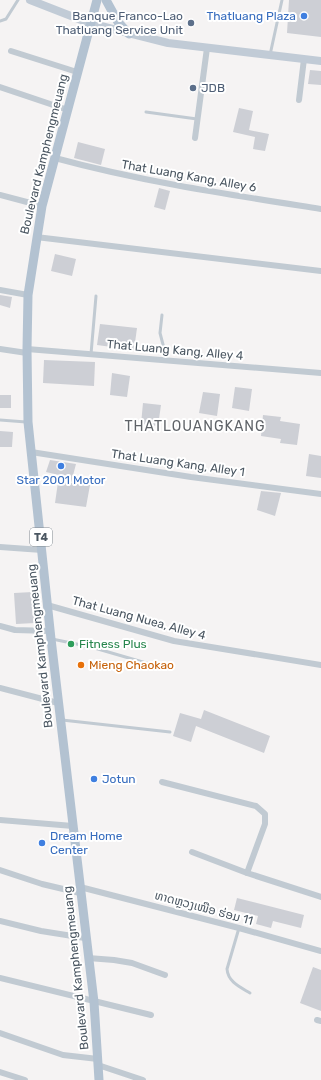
<svg xmlns="http://www.w3.org/2000/svg" width="321" height="1080" viewBox="0 0 321 1080" font-family="Rubik,'Noto Sans Lao',sans-serif">
  <rect width="100%" height="100%" fill="#f5f3f3"/>
  <g fill="#cdcfd5">
    <polygon points="289,0 321,0 321,37 287,33"/>
    <polygon points="310,70 321,71 321,85 308,84"/>
    <polygon points="239,108 253,111 249,130 269,134 265,151 253,149 255,137 233,132"/>
    <polygon points="78,142 105,149 101,165 74,158"/>
    <polygon points="159,188 170,191 165,210 154,207"/>
    <polygon points="55,254 76,259 72,276 51,271"/>
    <polygon points="0,295 12,297 10,308 0,305"/>
    <polygon points="100,324 137,328 134,350 97,345"/>
    <polygon points="44,360 95,362 94,386 43,383"/>
    <polygon points="112,373 130,376 127,397 110,395"/>
    <polygon points="235,387 252,389 249,411 232,408"/>
    <polygon points="203,392 220,394 217,416 199,413"/>
    <rect x="0" y="395" width="11" height="13"/>
    <polygon points="143,403 161,405 158,426 141,424"/>
    <polygon points="263,415 281,417 280,421 300,424 297,445 280,443 281,439 261,436"/>
    <polygon points="0,431 13,432 12,447 0,447"/>
    <polygon points="309,454 321,456 321,478 306,476"/>
    <polygon points="50,460 76,464 71,483 90,485 86,507 55,503 59,475 46,472"/>
    <polygon points="261,491 281,493 275,516 257,510"/>
    <polygon points="33,592 35,623 16,624 14,593"/>
    <polygon points="204,710 270,736 264,753 196,726 191,742 173,736 180,713 201,719"/>
    <polygon points="237,898 304,915 301,928 273,921 271,928 256,924 258,916 234,910"/>
    <polygon points="313,967 321,970 321,1011 300,1003"/>
  </g>
  <g fill="none" stroke-linecap="round" stroke-linejoin="round">
    <g stroke="#c1cad2" stroke-width="3">
      <polyline points="0,21 6,19 18,0"/>
      <polyline points="270,55 282,0"/>
      <polyline points="146,112 197,119"/>
      <polyline points="162,315 160,333 167,360"/>
      <polyline points="91,354 96,296"/>
      <polyline points="0,420 26,422"/>
      <polyline points="52,639 91,647 153,665"/>
      <polyline points="62,720 170,732"/>
      <path d="M239 928 227 969C228 982 240 987 250 993"/>
    </g>
    <g stroke="#c1cad2" stroke-width="6">
      <polyline points="11,51 77,72"/>
      <polyline points="0,87 68,110"/>
      <polyline points="299,100 304,59"/>
      <polyline points="195,138 207,48"/>
      <path d="M55 158C143 182 232 195 321 209"/>
      <polyline points="0,195 42,206"/>
      <polyline points="36,237 321,271"/>
      <polyline points="0,290 28,295"/>
      <polyline points="0,349 27,353"/>
      <polyline points="27,349 321,373"/>
      <polyline points="31,452 191,477 321,494"/>
      <polyline points="0,547 42,550"/>
      <polyline points="47,605 174,641 321,665"/>
      <polyline points="0,626 15,630 50,631"/>
      <polyline points="0,688 58,703"/>
      <polyline points="162,782 256,806 265,814 265,824 247,873"/>
      <polyline points="0,820 73,826"/>
      <polyline points="192,852 247,873 321,897"/>
      <polyline points="0,870 42,884 80,893"/>
      <polyline points="80,887 239,928 321,951"/>
      <polyline points="0,921 41,931 85,938"/>
      <polyline points="88,958 114,960 132,963 165,975"/>
      <polyline points="0,978 151,1015"/>
      <polyline points="317,1020 321,1021"/>
      <polyline points="0,1033 63,1055 98,1059"/>
      <polyline points="98,1065 143,1080"/>
      <polyline points="0,1072 25,1080"/>
    </g>
    <polyline stroke="#c1cbd6" stroke-width="8" points="30,0 89,23 168,43 321,61"/>
    <g stroke="#b3c2d1" stroke-width="9">
      <polyline points="97,0 42,206 28,295 27,349 28,422 51,639 94,1002 99,1080"/>
      <polyline points="106,0 118,22 129,34"/>
    </g>
  </g>
  <g fill="#3f7fe0" stroke="#fff" stroke-width="1.5">
    <circle cx="304" cy="16" r="4"/>
    <circle cx="61" cy="466" r="4"/>
    <circle cx="94" cy="779" r="4"/>
    <circle cx="42" cy="843" r="4"/>
  </g>
  <g fill="#5c6f8a" stroke="#fff" stroke-width="1.5">
    <circle cx="191" cy="23" r="4"/>
    <circle cx="193" cy="88" r="4"/>
  </g>
  <circle fill="#2e9e5b" stroke="#fff" stroke-width="1.5" cx="71" cy="644" r="4"/>
  <circle fill="#e8710a" stroke="#fff" stroke-width="1.5" cx="81" cy="665" r="4"/>
  <g text-anchor="middle" dominant-baseline="central" stroke-width="4" stroke-linejoin="round" paint-order="stroke">
    <rect fill="#fff" stroke="#808990" stroke-width="1" x="30" y="528" width="22" height="18" rx="3"/>
    <g font-size="11" font-weight="bold" fill="#4a5661">
      <text x="41" y="537">T4</text>
    </g>
    <g font-size="12" fill="#4e5e75" stroke="#fff" text-anchor="end">
      <text x="183" y="16">Banque Franco-Lao<tspan x="183" dy="14">Thatluang Service Unit</tspan></text>
      <text x="201" y="88" text-anchor="start">JDB</text>
    </g>
    <g font-size="12" fill="#366cbe" stroke="#fff" text-anchor="start">
      <text x="296" y="16" text-anchor="end">Thatluang Plaza</text>
      <text x="61" y="480" text-anchor="middle">Star 2001 Motor</text>
      <text x="102" y="779">Jotun</text>
      <text x="50" y="836">Dream Home<tspan x="50" dy="14">Center</tspan></text>
    </g>
    <g font-size="12" fill="#4a5661" stroke="#fff">
      <text transform="translate(44 154) rotate(-76)">Boulevard Kamphengmeuang</text>
      <text transform="translate(189 176) rotate(10)">That Luang Kang, Alley 6</text>
      <text transform="translate(175 350) rotate(5)">That Luang Kang, Alley 4</text>
      <text transform="translate(178 463) rotate(8)">That Luang Kang, Alley 1</text>
      <text transform="translate(139 618) rotate(15)">That Luang Nuea, Alley 4</text>
      <text transform="translate(40 646) rotate(-96)">Boulevard Kamphengmeuang</text>
      <text transform="translate(204 908) rotate(15)">ທາດຫຼວງເໜືອ ຮ່ອມ 11</text>
      <text transform="translate(76 968) rotate(-96)">Boulevard Kamphengmeuang</text>
    </g>
    <g font-size="12" fill="#27864d" stroke="#fff" text-anchor="start">
      <text x="79" y="644">Fitness Plus</text>
    </g>
    <g font-size="12" fill="#c56008" stroke="#fff" text-anchor="start">
      <text x="89" y="665">Mieng Chaokao</text>
    </g>
    <g font-size="14" letter-spacing="1" fill="#5f6368" stroke="#fff">
      <text x="195" y="426">THATLOUANGKANG</text>
    </g>
  </g>
</svg>
